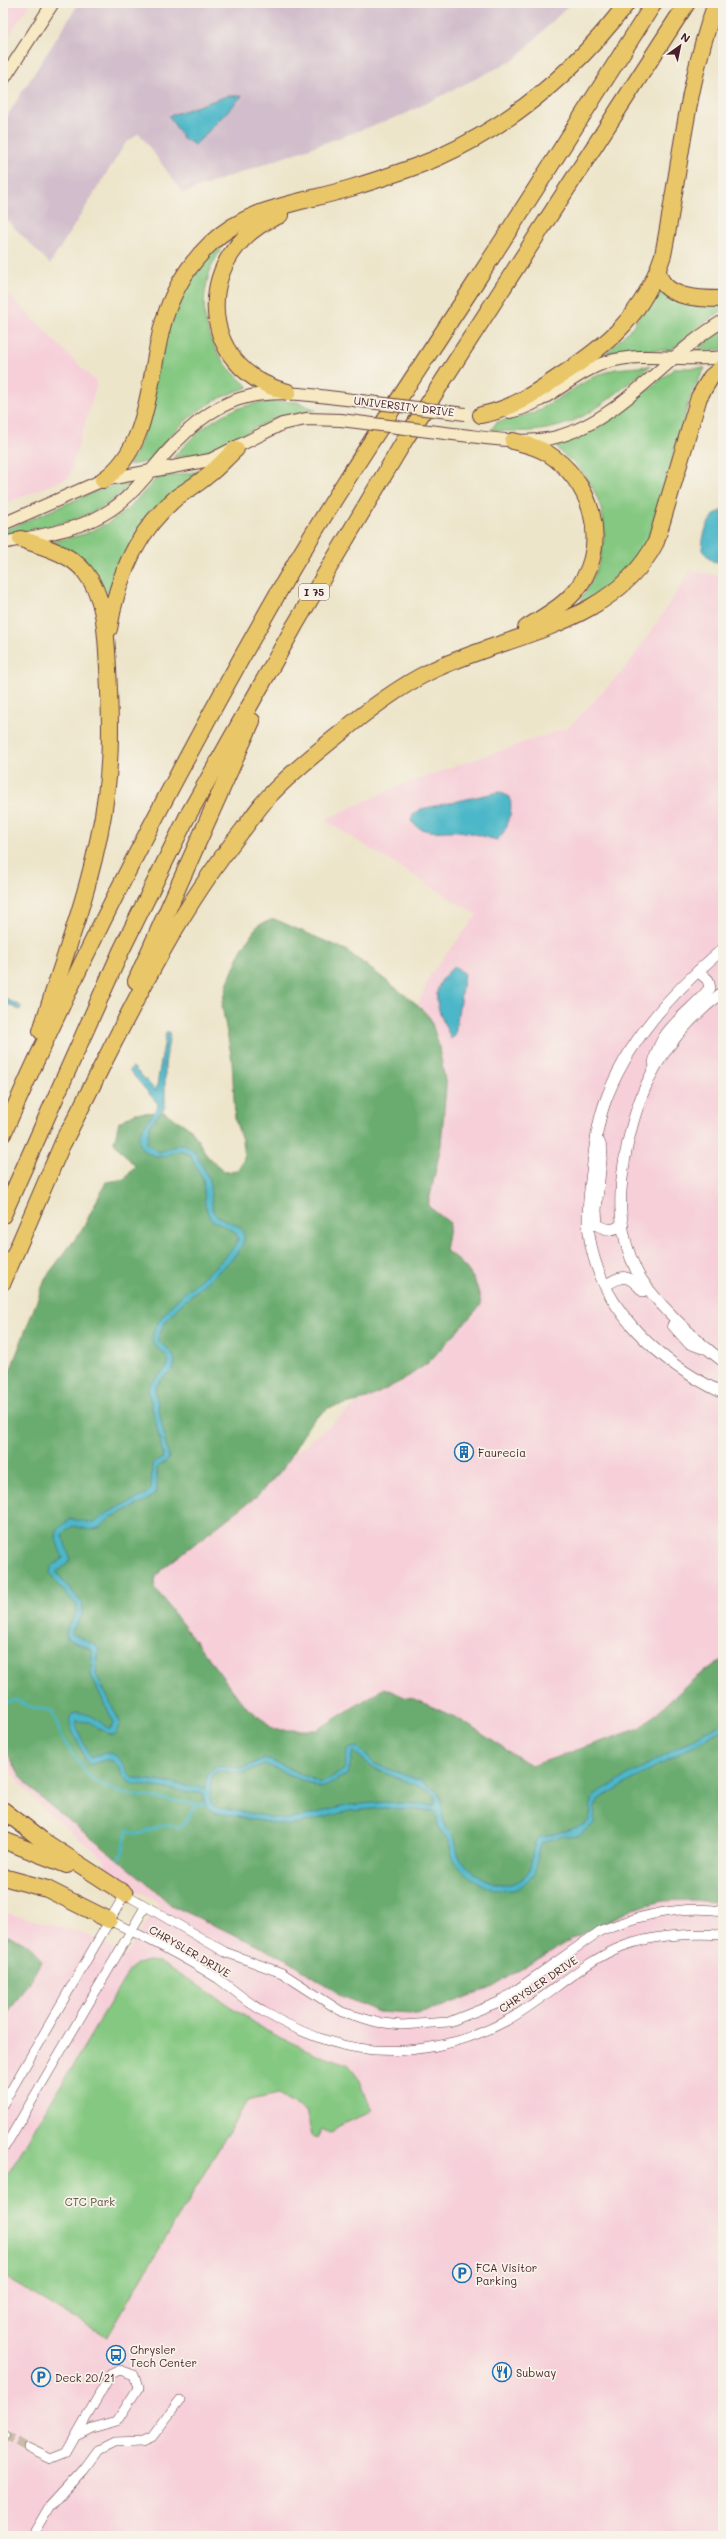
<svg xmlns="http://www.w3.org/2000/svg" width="726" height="2539" viewBox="0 0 726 2539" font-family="Mali,sans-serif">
  <rect width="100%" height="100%" fill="#f7f3e8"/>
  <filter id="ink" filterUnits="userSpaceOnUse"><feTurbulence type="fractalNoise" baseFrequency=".025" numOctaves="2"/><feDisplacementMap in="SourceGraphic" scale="8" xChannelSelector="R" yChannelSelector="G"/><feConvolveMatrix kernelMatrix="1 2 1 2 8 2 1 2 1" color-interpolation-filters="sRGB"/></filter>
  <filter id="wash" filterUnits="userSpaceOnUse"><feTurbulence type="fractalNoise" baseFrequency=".012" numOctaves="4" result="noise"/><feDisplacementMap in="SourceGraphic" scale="16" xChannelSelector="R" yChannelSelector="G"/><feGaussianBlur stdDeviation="0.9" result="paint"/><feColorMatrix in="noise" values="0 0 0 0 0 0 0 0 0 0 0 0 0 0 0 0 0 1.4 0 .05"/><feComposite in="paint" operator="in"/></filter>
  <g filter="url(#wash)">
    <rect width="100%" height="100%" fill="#ede5ca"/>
    <g fill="#f6cfd9">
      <polygon points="3,3 30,3 3,46"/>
      <polygon points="3,289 97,383 69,477 3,505"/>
      <polygon points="691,571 723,576 723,2536 3,2536 3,1912 90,1935 125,1956 159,1903 100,1869 106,1861 43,1809 24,1788 3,1760 3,1586 139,1577 481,1305 461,1262 445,1250 450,1223 428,1206 441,1145 446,1086 430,1018 418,1005 430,975 477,915 324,820 403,784 569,727 629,664"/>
    </g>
    <polygon fill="#d1bdcb" points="79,3 571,3 515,59 403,115 183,193 139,133 125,144 50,264 3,216 3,122"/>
    <g fill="#84c881" stroke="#677456">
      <path d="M225 241C220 252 212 263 209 274 195 320 213 359 249 387 198 403 181 423 147 462L129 465 141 442 170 314C183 285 200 261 225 241Z"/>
      <polygon points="656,290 671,297 723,306 723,310 699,326 671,350 627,350 607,353 633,326"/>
      <polygon points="723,329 723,349 695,352"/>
      <path d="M650 366C592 413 569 438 491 430L497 422 534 413 593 377 615 369Z"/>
      <path d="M675 368H705L691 394 649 539C630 572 614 583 583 603L581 599C610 555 614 509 578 467 573 461 558 453 557 446L598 429Z"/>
      <path d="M277 401 297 402 316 410 275 418 212 450 173 458C204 423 229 404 277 401Z"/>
      <polygon points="201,471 185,484 108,597 105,597 52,542 85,534 108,523 128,509 157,478"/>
      <path d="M131 482C101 521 48 526 3 536V531L101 489Z"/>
      <polygon points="147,1961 159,1962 203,1988 267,2031 314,2053 348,2064 359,2078 372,2112 342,2124 329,2133 322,2129 317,2138 312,2136 306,2111 278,2094 247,2101 107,2337 3,2276 3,2182 129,1971 138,1964"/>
    </g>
    <g fill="#6bac6f" stroke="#5a664d">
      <path d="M274 919 346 950 418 1005 430 1018 438 1042 446 1086 441 1145 428 1206 450 1223 445 1250C466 1265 478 1278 481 1305L428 1363 403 1380 367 1399 328 1408 311 1422 282 1470 257 1496 162 1569 156 1577 154 1587 244 1705 276 1730H317L384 1688 407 1698 415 1699 459 1719 531 1766 640 1728 695 1678 723 1659V1903L693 1900 663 1901 633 1909 575 1937 493 1986 437 2009 410 2014 378 2012 342 1996 290 1961 171 1905 145 1881 42 1799 21 1777 3 1746V1389L46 1277 82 1230 106 1182 125 1179 135 1166 114 1143 119 1122 135 1113 164 1112 191 1129 208 1157 225 1172 237 1171 244 1159 242 1140 235 1120 232 1060 222 1006 228 982 242 949 258 925Z"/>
      <path d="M3 1936C19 1935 36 1949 42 1962L3 2021Z"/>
    </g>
    <g fill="#4cb7c8" stroke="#4b6b7a" fill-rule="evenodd">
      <polygon points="227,96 242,96 195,145 183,138 169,116"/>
      <path d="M723 510V563L712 561 702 550C703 534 707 516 723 510Z"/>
      <path d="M499 792 510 797C513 812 508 830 497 840 484 837 471 832 457 831 440 830 423 836 411 821L413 815 421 809Z"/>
      <path d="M455 966 464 974 455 1035 451 1039C438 1009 425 990 455 966Z"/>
      <polygon points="3,998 21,1006 20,1010 3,1002"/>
      <path d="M166 1032H170L165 1065V1107L150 1125 147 1143 159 1152 180 1144H185L194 1150 209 1178 213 1211C220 1223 241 1220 244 1235 249 1261 161 1305 158 1340 162 1345 168 1348 172 1353 184 1372 157 1376 155 1390L169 1459 157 1468V1492L145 1502 112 1517 99 1528 90 1530 73 1526 62 1534 70 1558 68 1563 56 1572 83 1604 82 1616 71 1633 97 1646 99 1650 96 1674 120 1722 116 1734 110 1735 89 1722 76 1721C75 1728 87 1748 90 1757 124 1745 116 1763 134 1778L206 1788 207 1773 216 1766 243 1768 265 1758 321 1783C323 1783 342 1771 345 1769L347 1749 358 1747 375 1764 424 1782 439 1793C443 1804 442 1815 445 1826 446 1830 451 1832 453 1835 457 1842 456 1851 460 1858 472 1876 505 1895 524 1877 536 1865 528 1849 538 1838 549 1834 584 1828 588 1821 593 1814 588 1805 595 1794L723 1722V1729L599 1799 595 1807 594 1824 579 1835 560 1837 542 1843C533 1853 544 1868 525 1884 504 1901 470 1882 456 1863 451 1856 451 1850 449 1842 448 1837 442 1835 440 1830 437 1826 437 1818 436 1812L432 1811 385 1808 350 1811 289 1826 215 1813C204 1809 204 1804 204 1794L132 1784C112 1771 124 1751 90 1765L86 1762C83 1758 83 1753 81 1748 75 1737 56 1707 86 1714 96 1716 102 1725 110 1729L114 1723 91 1676 92 1650 66 1638C64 1625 78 1618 77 1605L57 1584 50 1573 51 1567 63 1558C55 1538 50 1532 71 1519L94 1523 108 1512 143 1496 151 1489 152 1464 162 1459 163 1454 148 1390C150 1378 174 1370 167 1357 163 1351 156 1348 152 1342 152 1305 221 1272 238 1240L235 1232 210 1219 205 1205 203 1179 189 1154 181 1150C166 1155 161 1161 146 1152 124 1137 158 1114 158 1104L129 1070 133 1067 156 1091ZM353 1751 373 1768 429 1791 435 1796V1805L385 1802 349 1805 288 1820 216 1807 210 1803 212 1776 218 1771 244 1773 264 1764 320 1788C330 1787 335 1778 346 1776L349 1771Z"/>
    </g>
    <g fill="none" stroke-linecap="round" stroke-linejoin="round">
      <g stroke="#4cb7c8" stroke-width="2.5">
        <polyline points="3,1698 7,1702 16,1700 31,1707 52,1711 63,1740 86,1773 95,1781 120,1793 204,1805"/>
        <polyline points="118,1858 123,1852 127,1830 136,1835 164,1825 179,1827 183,1825 197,1804"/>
      </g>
    </g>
  </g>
  <g filter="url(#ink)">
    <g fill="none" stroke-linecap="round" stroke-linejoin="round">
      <polyline stroke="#ccbdaa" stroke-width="9" stroke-dasharray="9 4.5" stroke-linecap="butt" points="5,2435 28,2448"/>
      <g stroke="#623d43" stroke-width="10">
        <g id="minor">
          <path d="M109 1920C146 1938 183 1956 217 1978 233 1989 247 2002 264 2012 292 2028 326 2043 358 2048 408 2056 461 2045 506 2021 544 2000 576 1967 616 1949 649 1935 688 1933 723 1935"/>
          <path d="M3 2104 125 1894 225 1952 282 1973 342 2012 376 2022 401 2025 449 2022 499 2002 600 1931C639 1915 680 1905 723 1911"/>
          <polyline points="3,2150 145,1907"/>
          <polyline points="3,2434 5,2435"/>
          <polyline points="28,2448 51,2459 66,2453 111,2374 120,2370 134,2375 138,2388 117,2421 92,2428 76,2436"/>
          <polyline points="32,2536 49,2507 84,2469 98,2450 114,2442 143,2441 152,2437 180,2400"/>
        </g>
      </g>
      <g stroke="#623d43" stroke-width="12">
        <g id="tertiary">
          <path d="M723 949C672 992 626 1042 604 1105 596 1129 594 1155 591 1180 589 1199 586 1220 590 1240 602 1311 660 1363 723 1393"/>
          <path d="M723 992C664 1037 638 1085 625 1157 618 1197 618 1234 637 1272 650 1297 699 1344 723 1361"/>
          <path d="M654 1063C660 1028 688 1015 710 988L708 980 698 971"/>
          <path d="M599 1142 602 1150 596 1210 597 1225C607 1230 613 1232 622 1224"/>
          <path d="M605 1286C623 1274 628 1274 643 1291"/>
          <polyline points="673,1325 689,1343 703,1348"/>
        </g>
      </g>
      <g stroke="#623d43" stroke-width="14">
        <g id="secondary">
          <polyline points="3,80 53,3"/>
          <path d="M510 412C547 404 572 373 607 362 645 351 685 362 723 357"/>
          <path d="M453 434C483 437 516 444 547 439 616 427 665 355 723 321"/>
          <polyline points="3,524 103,480 210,460 282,424 306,419 341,420"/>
          <path d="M3 543C40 535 80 531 112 509 134 494 150 471 167 452 228 383 268 389 353 400"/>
        </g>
      </g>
      <g stroke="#623d43" stroke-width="18">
        <g id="motorway">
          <path d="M280 215C193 249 193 370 288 392"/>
          <path d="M658 270C661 299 701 299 723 299"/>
          <path d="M481 415C511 409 532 395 557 378 609 344 643 316 663 255 680 170 686 85 716 3"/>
          <path d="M513 441C524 444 536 446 547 453 591 480 610 540 580 585 566 605 546 615 526 628"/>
          <path d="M103 480C153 447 148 369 165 317 174 289 189 264 211 243 250 206 302 203 351 188 380 179 409 170 437 158 513 124 577 69 627 3"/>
          <path d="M21 539C43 547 70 553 85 572 106 598 106 636 108 668 110 710 112 752 106 795 96 875 65 953 41 1031"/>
          <path d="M109 629C117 577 136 531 177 497 187 490 198 484 207 476 218 468 226 458 236 449"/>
          <polyline points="136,981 252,721"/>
          <path d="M3 1134C82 954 173 778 270 607 333 495 407 388 477 280 537 188 595 95 654 3"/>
          <path d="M63 1143C118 1037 167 925 242 831 252 818 261 804 272 793 293 771 318 751 342 732 365 712 402 685 429 672 506 634 613 626 656 542L699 397 711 377 723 367"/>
          <polyline points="3,1215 121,951 187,817 295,625 406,438 687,3"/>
          <polyline points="3,1282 67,1133"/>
          <polyline points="3,1810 42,1840 125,1894"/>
          <polyline points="3,1840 67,1865"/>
          <polyline points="3,1877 47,1889 109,1920"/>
        </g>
      </g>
      <use href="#minor" stroke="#fff" stroke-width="9"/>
      <use href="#tertiary" stroke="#fff" stroke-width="11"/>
      <use href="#secondary" stroke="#f6e9c3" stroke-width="12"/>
      <use href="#motorway" stroke="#e9c769" stroke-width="16"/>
      <g stroke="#623d43" stroke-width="14" stroke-linecap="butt">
        <g id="secondary-bridge">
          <polyline points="353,400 465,414"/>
          <polyline points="341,420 453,434"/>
        </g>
      </g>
      <use href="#secondary-bridge" stroke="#f6e9c3" stroke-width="12"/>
    </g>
  </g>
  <defs>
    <g id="building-ring" transform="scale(1)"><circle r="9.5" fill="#f7f3e8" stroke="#1f6fb2" stroke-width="1.5"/><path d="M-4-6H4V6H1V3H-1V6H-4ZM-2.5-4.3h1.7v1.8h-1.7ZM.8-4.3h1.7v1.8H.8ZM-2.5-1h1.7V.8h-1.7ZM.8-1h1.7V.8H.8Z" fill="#1f6fb2"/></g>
    <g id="parking-ring" transform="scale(1)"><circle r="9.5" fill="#f7f3e8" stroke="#1f6fb2" stroke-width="1.5"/><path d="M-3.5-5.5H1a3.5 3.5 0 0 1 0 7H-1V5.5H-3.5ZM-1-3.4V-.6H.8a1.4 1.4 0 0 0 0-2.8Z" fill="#1f6fb2"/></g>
    <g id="bus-ring" transform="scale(1)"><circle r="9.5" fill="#f7f3e8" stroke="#1f6fb2" stroke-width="1.5"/><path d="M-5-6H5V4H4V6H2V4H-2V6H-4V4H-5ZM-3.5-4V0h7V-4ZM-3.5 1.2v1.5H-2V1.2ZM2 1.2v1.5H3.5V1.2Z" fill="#1f6fb2"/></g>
    <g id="restaurant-ring" transform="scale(1)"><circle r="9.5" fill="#f7f3e8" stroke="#1f6fb2" stroke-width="1.5"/><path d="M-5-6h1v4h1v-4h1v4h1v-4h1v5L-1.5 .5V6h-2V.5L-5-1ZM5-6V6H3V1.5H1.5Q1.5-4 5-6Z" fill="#1f6fb2"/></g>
  </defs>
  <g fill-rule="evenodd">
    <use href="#building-ring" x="464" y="1452"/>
    <use href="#parking-ring" x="462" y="2273"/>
    <use href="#bus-ring" x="116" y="2355"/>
    <use href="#restaurant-ring" x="502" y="2372"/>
    <use href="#parking-ring" x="41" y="2377"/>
  </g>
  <g text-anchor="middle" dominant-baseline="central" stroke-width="3.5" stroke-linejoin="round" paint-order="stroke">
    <rect fill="#f7f3e8" stroke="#7e5f64" stroke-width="1" x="299" y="584" width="30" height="16" rx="3"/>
    <g font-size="10" font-weight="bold" fill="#4a1f2b">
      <text x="314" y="592">I 75</text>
    </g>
    <g font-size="11" fill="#4a1f2b" stroke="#f7f3e8">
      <text transform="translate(404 406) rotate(7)">UNIVERSITY DRIVE</text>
      <text transform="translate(190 1951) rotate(30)">CHRYSLER DRIVE</text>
      <text transform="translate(538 1984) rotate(-34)">CHRYSLER DRIVE</text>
    </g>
    <g font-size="11" fill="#4a1f2b" stroke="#f7f3e8" text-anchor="start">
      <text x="478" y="1452">Faurecia</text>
      <text x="476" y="2267">FCA Visitor<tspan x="476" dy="13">Parking</tspan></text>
      <text x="130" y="2349">Chrysler<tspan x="130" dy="13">Tech Center</tspan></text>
      <text x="516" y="2372">Subway</text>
      <text x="55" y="2377">Deck 20/21</text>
    </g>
    <g font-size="11" fill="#5b5245" stroke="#f7f3e8">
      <text x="90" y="2201">CTC Park</text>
    </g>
  </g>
  <rect width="726" height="2539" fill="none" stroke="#f7f3e8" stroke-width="16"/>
  <g transform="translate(680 46) rotate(33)" stroke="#f7f3e8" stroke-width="3" paint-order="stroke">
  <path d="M0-3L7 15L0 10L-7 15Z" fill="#4a1f2b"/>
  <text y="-6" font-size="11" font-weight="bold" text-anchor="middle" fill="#4a1f2b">N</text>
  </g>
</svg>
